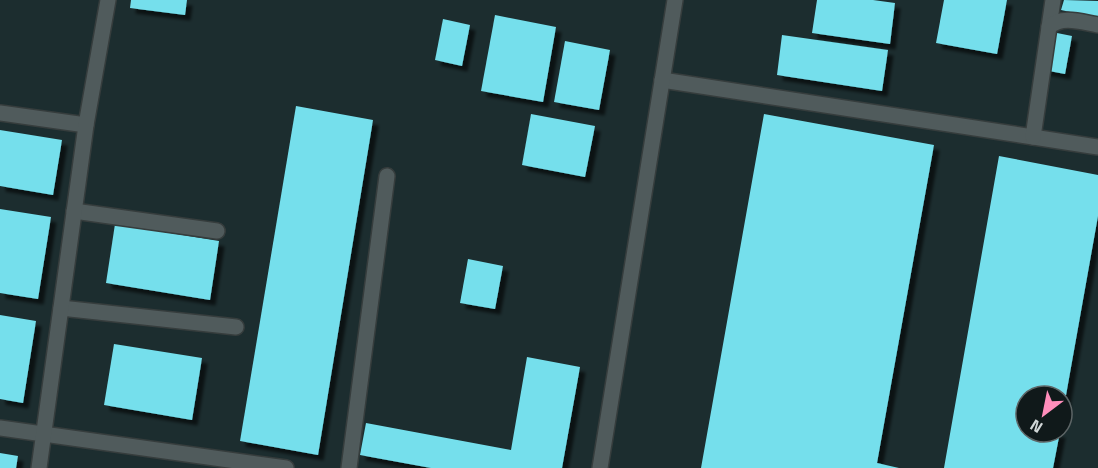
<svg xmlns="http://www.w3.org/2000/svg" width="1098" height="468" viewBox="0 0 1098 468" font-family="'Titillium Web',sans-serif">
  <defs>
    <filter id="shadow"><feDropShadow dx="5.5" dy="5.5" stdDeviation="1.5" flood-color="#0009"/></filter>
  </defs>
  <rect width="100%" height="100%" fill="#192223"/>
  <path fill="#1c2d2f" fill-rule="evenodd" d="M0 0H1098V468H0ZM1026 396H1062V432H1026Z"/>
  <g fill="#75dfec" filter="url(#shadow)">
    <polygon points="131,0 187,0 185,15 130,8"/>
    <polygon points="817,0 873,0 895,3 890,44 812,33"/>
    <polygon points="944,0 1007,0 997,54 936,43"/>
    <polygon points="1064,0 1098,1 1098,18 1061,10"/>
    <polygon points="495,15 556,27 543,102 481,91"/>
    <polygon points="443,19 470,25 462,66 435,60"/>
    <polygon points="1052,32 1072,36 1065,74 1044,70"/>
    <polygon points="782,35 888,50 882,91 777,75"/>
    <polygon points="565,41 610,50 599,110 554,102"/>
    <polygon points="296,106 373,120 318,455 240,441"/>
    <polygon points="531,114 595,126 585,177 522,165"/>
    <polygon points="764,114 934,145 877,463 899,468 701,468"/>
    <polygon points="0,130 62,140 53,195 0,186"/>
    <polygon points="999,156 1098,175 1098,216 1063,412 1062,396 1026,396 1026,432 1060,432 1053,468 944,468"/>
    <polygon points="0,209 51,217 38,299 0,293"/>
    <polygon points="115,224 219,241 210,300 106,283"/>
    <polygon points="468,259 503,266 495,309 460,303"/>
    <polygon points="0,315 36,321 23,403 0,399"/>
    <polygon points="114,344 202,358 192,420 104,405"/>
    <polygon points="527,357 580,367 562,468 431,468 360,455 366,423 511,450"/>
    <polygon points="0,453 18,456 16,468 0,468"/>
  </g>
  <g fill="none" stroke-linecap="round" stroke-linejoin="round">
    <g stroke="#363d3d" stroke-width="18">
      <g id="minor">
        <polyline points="1049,27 1053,0"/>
        <polyline points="662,80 1098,147"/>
        <polyline points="0,113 86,125"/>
        <path d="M1033 137 1049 27C1062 15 1081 22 1098 25"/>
        <polyline points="74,211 217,231"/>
        <polyline points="61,308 236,327"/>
        <polyline points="0,428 286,468"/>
        <polyline points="39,468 86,125 108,0"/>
        <polyline points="349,468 387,176"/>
        <polyline points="600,468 675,0"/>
      </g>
    </g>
    <use href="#minor" stroke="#505b5c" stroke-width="15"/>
  </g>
  <g transform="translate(1044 414) rotate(212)"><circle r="28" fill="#10191a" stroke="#5d6566" stroke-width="1.5"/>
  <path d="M0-4.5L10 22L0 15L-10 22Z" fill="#ff8ebb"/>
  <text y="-9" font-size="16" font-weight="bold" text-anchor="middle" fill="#d1d7d7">N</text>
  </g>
</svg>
